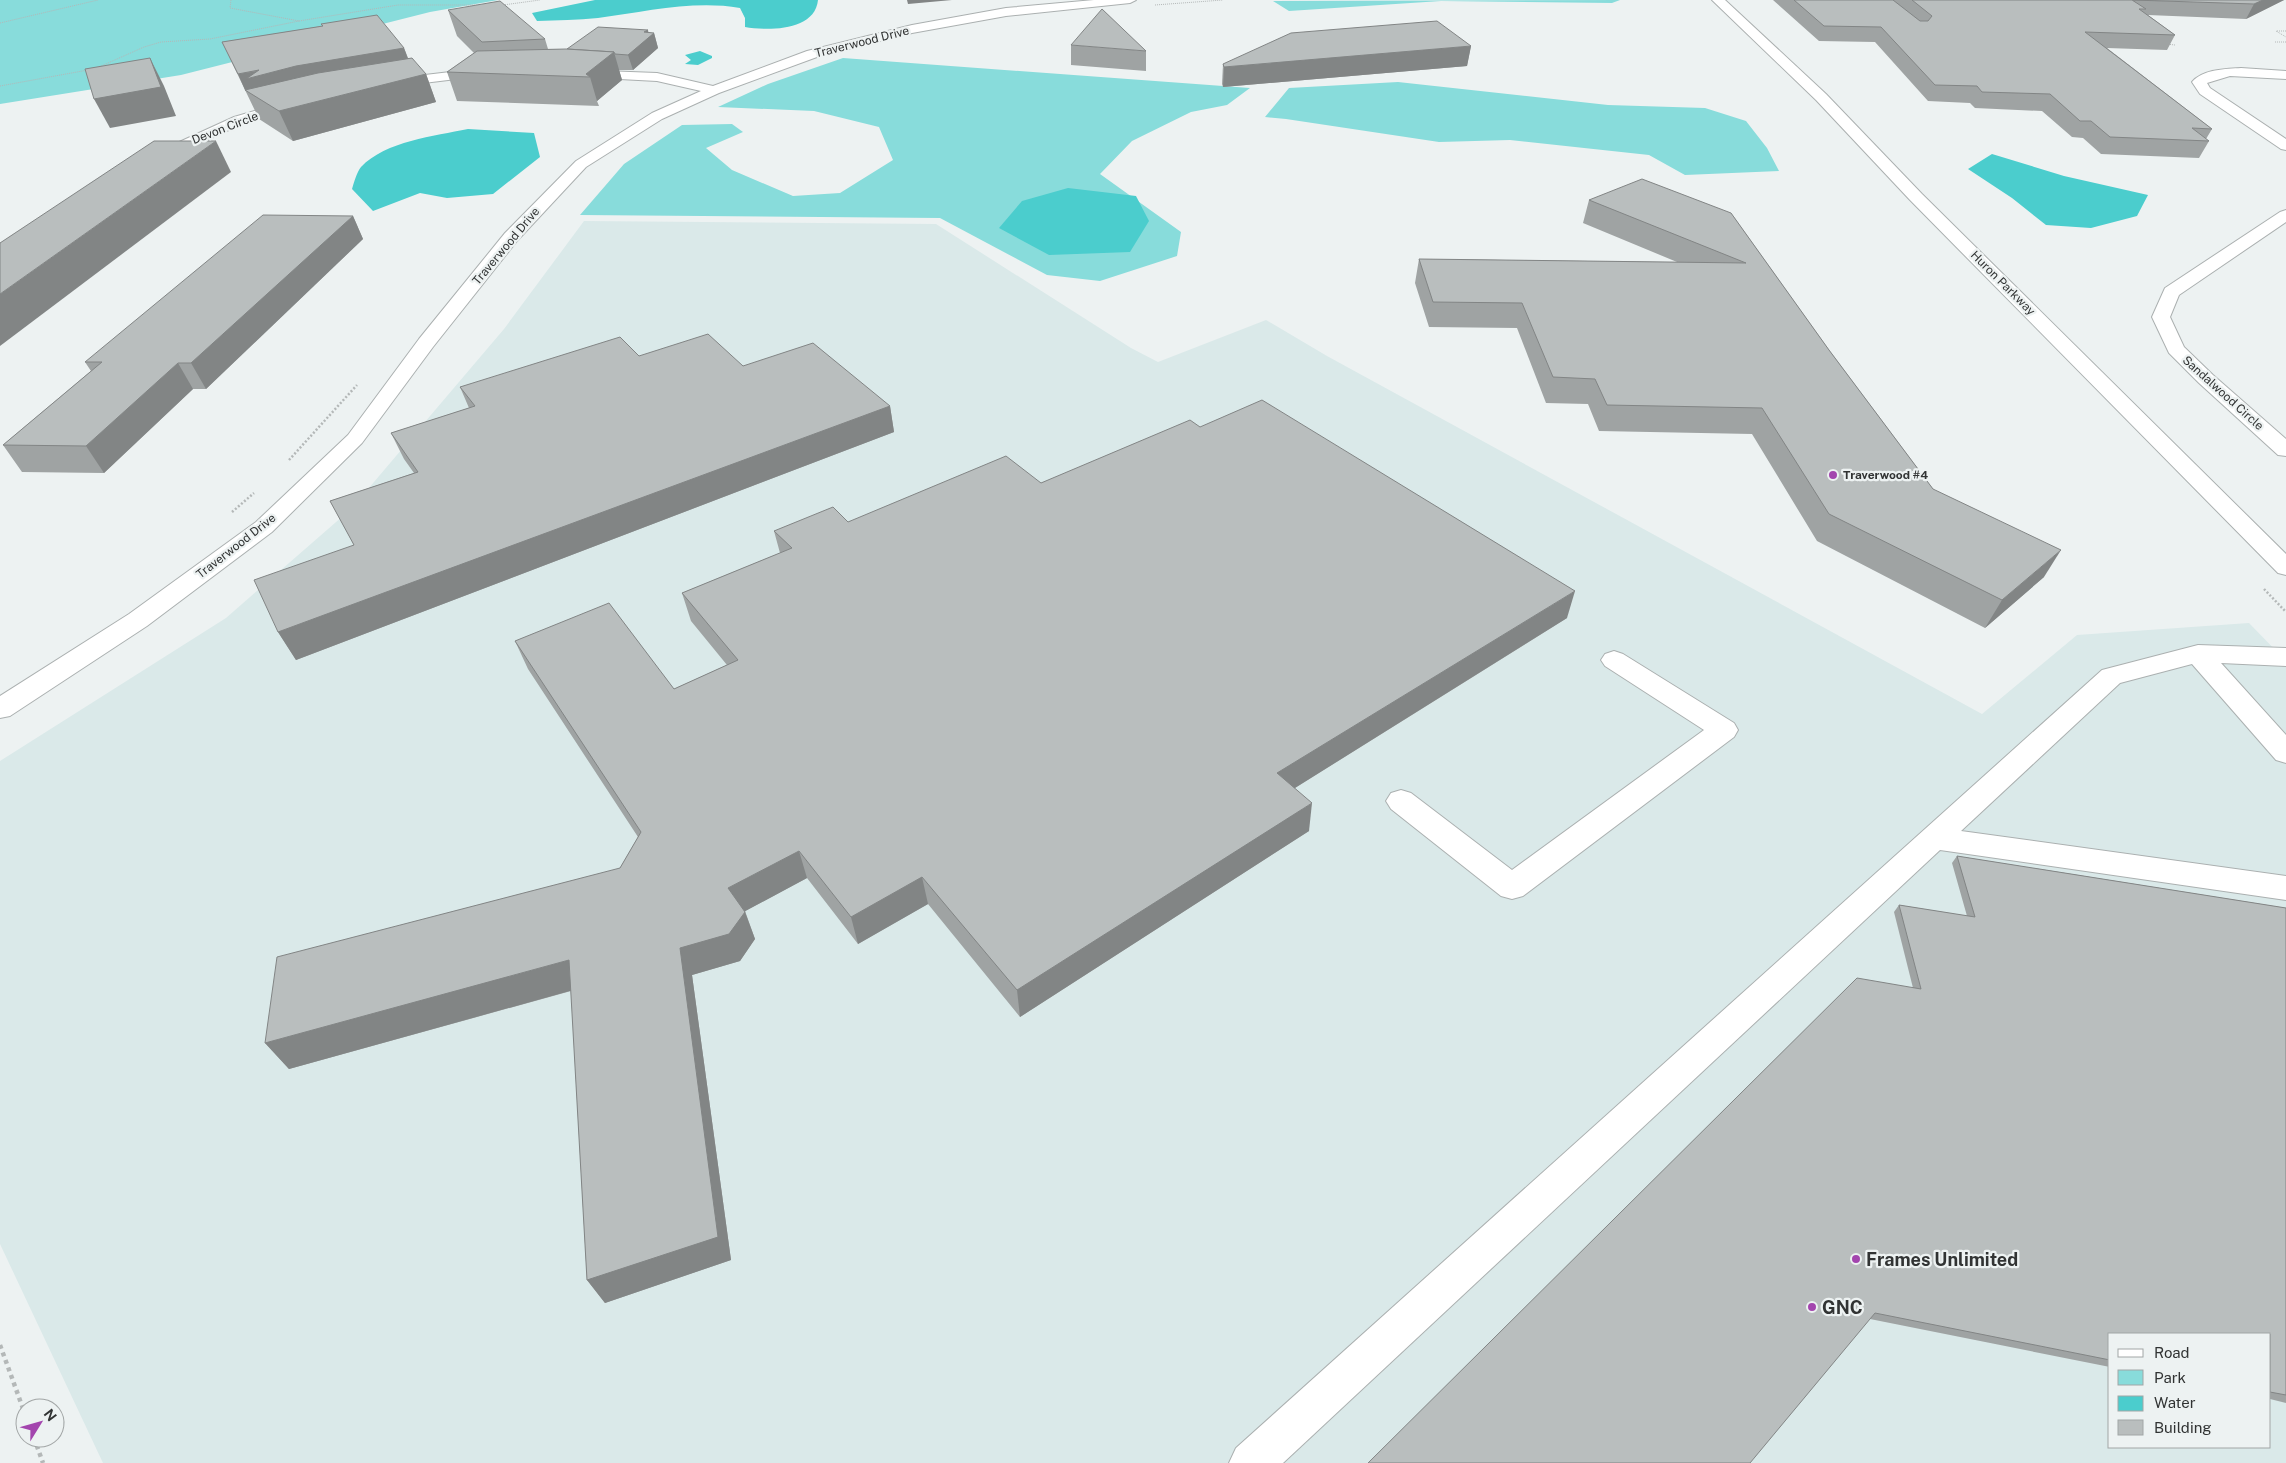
<svg xmlns="http://www.w3.org/2000/svg" width="2286" height="1463" viewBox="0 0 2286 1463" font-family="'Public Sans',sans-serif">
  <rect width="100%" height="100%" fill="#edf2f2"/>
  <path fill="#dae9e9" fill-rule="evenodd" d="M584 221 936 224 1131 348 1158 362 1266 320 1327 356 1982 714 2077 635 2249 623 2286 661V1463H103L0 1244V761L226 618 351 509 504 329ZM2110 1334H2270V1447H2110Z"/>
  <g fill="#88dcdb">
    <polygon points="0,0 498,0 430,12 181,75 0,104"/>
    <polygon points="1620,0 1612,3 1441,1 1289,11 1273,1"/>
    <polygon points="843,58 1250,88 1227,105 1191,112 1132,141 1100,174 1181,232 1177,256 1100,281 1047,275 940,218 580,215 624,164 682,125 732,124 743,132 706,148 732,170 793,196 840,193 893,160 879,127 814,111 718,107 768,84"/>
    <polygon points="1398,82 1608,105 1705,108 1746,121 1767,148 1779,171 1685,175 1649,155 1510,140 1439,142 1286,119 1265,117 1289,88"/>
  </g>
  <g fill="#4bcdcd">
    <path d="M595 0H818C815 31 768 31 745 27V18L740 8C693 0 645 12 598 18 578 20 557 20 537 21L532 13Z"/>
    <polygon points="700,51 712,56 712,58 698,65 685,64 691,60 685,55"/>
    <path d="M468 129 534 133 540 157 493 194 447 198 420 193 373 211 352 189C354 182 357 172 361 167 386 141 434 136 468 129Z"/>
    <polygon points="1992,154 2064,176 2148,195 2137,216 2091,228 2046,225 2012,198 1968,169"/>
    <polygon points="1068,188 1136,196 1149,221 1130,252 1049,255 999,228 1022,201"/>
  </g>
  <g fill="none" stroke-linecap="round" stroke-linejoin="round">
    <g stroke="#abb0b0" stroke-width="2">
      <g id="minor">
        <polygon points="1094,0 1136,0 1130,3 1006,16 912,33 817,57 719,93 662,119 586,167 517,241 433,347 362,443 272,532 147,626 10,716 0,718 0,696 129,614 256,522 348,435 419,339 505,233 576,161 652,113 701,91 657,81 582,77 575,73 577,70 657,73 713,86 807,51 912,25 1006,8"/>
        <polygon points="1712,0 1725,0 1826,94 1922,194 2286,554 2286,575 2278,573 1910,200 1816,100"/>
        <polygon points="484,68 491,72 489,75 391,87 384,83 391,79"/>
        <path d="M2241 68 2286 71V79L2230 76 2207 83 2210 88 2286 139V150L2281 149 2200 94 2192 82C2203 69 2226 69 2241 68Z"/>
        <polygon points="292,100 299,104 297,107 244,123 163,160 153,160 150,157 153,154 234,117"/>
        <polygon points="2286,210 2286,222 2179,295 2170,317 2184,347 2213,375 2286,439 2286,456 2278,455 2199,383 2169,353 2152,317 2165,288 2280,212"/>
        <polygon points="2198,645 2286,648 2286,666 2221,663 2286,735 2286,763 2276,760 2192,664 2120,683 1961,831 2286,876 2286,900 1940,850 1283,1463 1229,1463 1236,1448 2102,670"/>
        <polygon points="1614,651 1623,654 1734,723 1738,730 1734,737 1523,896 1512,899 1501,896 1391,809 1386,801 1391,793 1401,790 1411,793 1512,870 1704,730 1605,666 1601,660 1605,654"/>
      </g>
    </g>
    <g stroke="#b4b8b8" stroke-width="1" stroke-dasharray="1 1" stroke-linecap="butt">
      <polyline points="503,5 540,0"/>
      <polyline points="1155,5 1223,0"/>
      <polyline points="299,21 398,5 479,5"/>
      <polyline points="0,23 98,0"/>
      <polyline points="2286,31 2276,31 2286,37"/>
      <polyline points="2275,42 2286,42"/>
      <polyline points="2166,44 2175,45"/>
      <polyline points="99,67 144,47 161,42 210,39 299,21 230,8 231,0"/>
      <polyline points="0,86 88,70"/>
    </g>
    <g stroke="#b4b8b8" stroke-width="2.5" stroke-dasharray="2 2" stroke-linecap="butt">
      <polyline points="289,460 357,385"/>
      <polyline points="232,512 254,493"/>
      <polyline points="2264,589 2286,612"/>
    </g>
    <g stroke="#b4b8b8" stroke-width="4.5" stroke-dasharray="4 4" stroke-linecap="butt">
      <polyline points="0,1345 25,1414"/>
      <polyline points="34,1438 43,1463"/>
    </g>
    <use href="#minor" fill="#fff" fill-rule="evenodd"/>
  </g>
  <g fill="#9fa3a3">
    <polygon points="1773,0 2284,0 2246,19 2148,15 2175,35 2167,50 2107,48 2212,129 2206,139 2209,141 2199,158 2101,154 2083,138 2072,137 2042,111 1975,108 1970,103 1928,101 1875,42 1819,41"/>
    <polygon points="448,10 545,39 548,49 567,49 648,30 648,33 654,33 658,48 633,70 619,70 622,80 597,101 599,106 457,101 447,72 474,53 457,36"/>
    <polygon points="321,24 404,48 408,58 426,74 436,102 293,141 259,119 222,42 322,26"/>
    <polygon points="1071,45 1146,51 1146,71 1071,65"/>
    <polygon points="1471,46 1467,66 1223,87 1222,84 1223,64"/>
    <polygon points="1589,200 1731,213 1829,350 1933,489 2044,577 1985,628 1817,541 1752,434 1599,431 1588,404 1546,403 1517,328 1429,327 1415,283 1419,259 1677,262 1583,223"/>
    <polygon points="353,216 363,239 206,389 193,389 104,473 22,472 3,445 91,371 85,362"/>
    <polygon points="639,356 743,366 890,406 894,432 296,660 278,632 354,545 330,501 414,473 404,459 391,433 469,408 460,387"/>
    <polygon points="1200,427 1567,618 1295,788 1309,831 1020,1017 928,904 858,944 807,878 745,911 755,939 740,961 692,975 731,1260 605,1303 587,1280 571,991 289,1069 265,1043 620,868 638,837 528,669 515,641 674,689 727,665 691,621 682,593 780,553 774,531 848,522 1041,483"/>
    <polygon points="1957,856 2286,908 2286,1403 2270,1399 2270,1334 2110,1334 2110,1367 1870,1319 1913,988 1894,912 1899,905 1967,916 1952,863"/>
  </g>
  <g fill="#828585">
    <polygon points="907,0 952,0 908,4"/>
    <polygon points="2263,0 2284,0 2246,19 2254,4"/>
    <polygon points="648,30 649,37 654,33 658,48 633,70 628,55 644,32"/>
    <polygon points="1471,46 1467,66 1223,87 1224,67"/>
    <polygon points="404,48 414,75 245,90 238,74"/>
    <polygon points="614,52 622,80 597,101 590,77 586,74"/>
    <polygon points="150,58 164,86 176,116 110,128 94,99"/>
    <polygon points="426,74 436,102 293,141 279,111"/>
    <polygon points="216,141 231,172 0,346 0,294"/>
    <polygon points="353,216 363,239 206,389 191,363"/>
    <polygon points="178,363 193,389 104,473 86,446"/>
    <polygon points="890,406 894,432 296,660 278,632"/>
    <polygon points="2061,550 2044,577 1985,628 2002,600"/>
    <polygon points="1575,591 1567,618 1274,801 1277,773"/>
    <polygon points="1312,803 1309,831 1020,1017 1017,990"/>
    <polygon points="799,851 807,878 738,915 728,888"/>
    <polygon points="922,877 928,904 858,944 851,917"/>
    <polygon points="745,912 755,939 740,961 692,975 731,1260 605,1303 587,1280 680,948"/>
    <polygon points="569,960 584,987 289,1069 265,1043"/>
  </g>
  <g fill="#b9bebe" stroke="#828585">
    <polygon points="1794,0 1893,0 1920,21 1928,21 1932,16 1912,0 2132,0 2146,9 2139,9 2175,35 2085,32 2212,129 2192,128 2209,141 2110,137 2091,121 2080,121 2050,94 1982,92 1977,86 1935,85 1881,27 1824,26"/>
    <polygon points="2133,0 2263,0 2254,4"/>
    <polygon points="500,1 545,39 482,42 448,10"/>
    <polygon points="1102,9 1146,51 1071,45"/>
    <polygon points="377,15 404,48 296,66 246,79 259,70 238,74 222,42 323,26 321,24"/>
    <polygon points="1437,21 1471,46 1224,67 1223,64 1291,33"/>
    <polygon points="598,27 648,30 644,32 654,33 628,55 615,54 614,52 567,49"/>
    <polygon points="566,49 614,52 586,74 590,77 447,72 477,51"/>
    <polygon points="150,58 161,87 94,99 85,69"/>
    <polygon points="412,58 426,74 279,111 245,90 318,73"/>
    <polygon points="154,141 216,141 0,294 0,243"/>
    <polygon points="1642,179 1731,213 1829,350 1933,489 2061,550 2002,600 1829,514 1762,408 1607,405 1595,379 1553,377 1522,303 1433,302 1419,259 1746,263 1589,200"/>
    <polygon points="263,215 353,216 191,363 178,363 86,446 3,445 102,362 85,362"/>
    <polygon points="708,334 743,366 813,343 890,406 278,632 254,580 354,545 330,501 418,472 391,433 475,406 460,387 620,337 639,356"/>
    <polygon points="1262,400 1575,591 1277,773 1312,803 1017,990 922,877 851,917 799,851 728,888 745,912 729,934 680,948 718,1237 587,1280 569,960 265,1043 277,957 620,868 641,832 515,641 609,603 674,689 738,660 682,593 792,548 774,531 833,507 848,522 1006,456 1041,483 1190,420 1200,427"/>
    <polygon points="1957,856 2286,908 2286,1395 2270,1392 2270,1334 2110,1334 2110,1360 1875,1313 1750,1463 1368,1463 1857,978 1921,989 1899,905 1975,917"/>
  </g>
  <g fill="#a345ae" stroke="#edf2f2" stroke-width="2">
    <circle cx="1833" cy="475" r="5"/>
    <circle cx="1856" cy="1259" r="5"/>
    <circle cx="1812" cy="1307" r="5"/>
  </g>
  <g text-anchor="middle" dominant-baseline="central" stroke-width="4.5" stroke-linejoin="round" paint-order="stroke">
    <g font-size="12" fill="#313333" stroke="#edf2f2">
      <text transform="translate(862 42) rotate(-14)">Traverwood Drive</text>
      <text transform="translate(225 128) rotate(-21)">Devon Circle</text>
      <text transform="translate(506 246) rotate(-50)">Traverwood Drive</text>
      <text transform="translate(2003 283) rotate(45)">Huron Parkway</text>
      <text transform="translate(2223 393) rotate(42)">Sandalwood Circle</text>
      <text transform="translate(236 546) rotate(-38)">Traverwood Drive</text>
    </g>
    <g font-size="12" font-weight="bold" fill="#313333" stroke="#edf2f2" text-anchor="start">
      <text x="1843" y="475">Traverwood #4</text>
    </g>
    <g font-size="18" font-weight="bold" fill="#313333" stroke="#edf2f2" text-anchor="start">
      <text x="1866" y="1259">Frames Unlimited</text>
      <text x="1822" y="1307">GNC</text>
    </g>
  </g>
  <rect x="2108" y="1333" width="162" height="115" fill="#edf2f2" stroke="#a2a6a6"/>
  <rect x="2118" y="1349" width="25" height="8" fill="#ffffff" stroke="#a2a6a6"/>
  <text x="2154" y="1358" font-size="15" fill="#313333">Road</text>
  <rect x="2118" y="1370" width="25" height="15" fill="#88dcdb" stroke="#a2a6a6"/>
  <text x="2154" y="1383" font-size="15" fill="#313333">Park</text>
  <rect x="2118" y="1396" width="25" height="15" fill="#4bcdcd" stroke="#a2a6a6"/>
  <text x="2154" y="1408" font-size="15" fill="#313333">Water</text>
  <rect x="2118" y="1420" width="25" height="15" fill="#b9bebe" stroke="#a2a6a6"/>
  <text x="2154" y="1433" font-size="15" fill="#313333">Building</text>
  <g transform="translate(40 1423) rotate(53)"><circle r="24" fill="#edf2f2" stroke="#a2a6a6"/>
  <path d="M0-4L9 19L0 12L-9 19Z" fill="#a345ae"/>
  <text y="-8" font-size="14" font-weight="bold" text-anchor="middle" fill="#313333">N</text>
  </g>
</svg>
